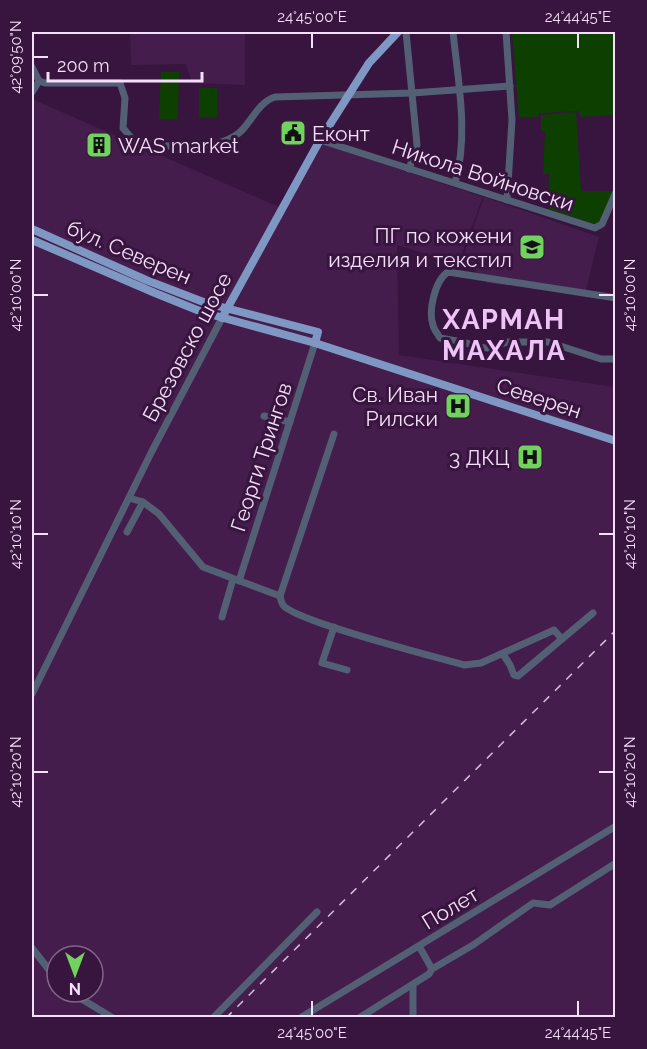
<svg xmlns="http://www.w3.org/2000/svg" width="647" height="1049" viewBox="0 0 647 1049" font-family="Raleway,sans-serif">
  <rect width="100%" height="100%" fill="#37153e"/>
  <g fill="#441d4c" fill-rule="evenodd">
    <polygon points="130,32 245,32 245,85 192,83 186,64 131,65"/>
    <path d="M32 99 286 210 323 144 483 197 458 264 397 245 399 355 615 387V1017L32 1018ZM57 956H93V992H57Z"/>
    <polygon points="484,197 599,237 585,295 487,283 463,258"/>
  </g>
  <g fill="#0d4000">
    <polygon points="512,32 615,32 615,115 581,117 578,111 539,113 538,117 519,118"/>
    <polygon points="161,72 179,72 178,119 159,119"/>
    <polygon points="199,88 217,88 217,117 199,118"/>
    <polygon points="576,112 581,191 613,191 598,225 548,209 549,174 543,174 545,131 541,131 541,115"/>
  </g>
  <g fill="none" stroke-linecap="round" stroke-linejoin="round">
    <g stroke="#535f74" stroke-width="7">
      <polyline points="406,32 417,145 409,169"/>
      <path d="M453 32C458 81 469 135 455 183"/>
      <polyline points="506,32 512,120 507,200"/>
      <path d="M32 67 39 81 45 83H120L125 98 123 128 134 141C164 147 213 153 239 133 252 122 257 103 275 97L412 93 510 86"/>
      <polyline points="32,92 39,81"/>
      <polyline points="320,140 595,228 602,224 616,192"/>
      <path d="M616 298 448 272C435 280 428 311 433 325 434 330 438 334 440 338L462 342 484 348H491L507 342H548L601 359H616"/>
      <polyline points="264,416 290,422"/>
      <path d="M129 498 143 502 159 514 203 567 280 596C280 597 282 604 283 605 294 621 436 657 464 665L481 663 554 630 562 639 593 613"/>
      <polyline points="127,532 143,502"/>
      <polyline points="239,581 315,343"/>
      <polyline points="280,596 334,434"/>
      <polyline points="222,617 233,579"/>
      <polyline points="334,627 322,663 347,670"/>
      <polyline points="503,654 510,665 514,675 518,676 562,639"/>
      <polyline points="32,694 152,451 222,318"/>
      <polyline points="32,948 57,980"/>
      <polyline points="432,969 473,945 533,903 550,905 616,863"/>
      <polyline points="413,985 413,1018"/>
      <polyline points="70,992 113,1018"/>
      <polyline points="213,1018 317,912"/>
      <polyline points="300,1018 616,826"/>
      <polyline points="359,1018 429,974 432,969 419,946"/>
    </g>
    <g stroke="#7e98c3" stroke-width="8">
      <polyline points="32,229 146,280 206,303 318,332 315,343"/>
      <polyline points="32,240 155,293 202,312 315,343 616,441"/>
      <polyline points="222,318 320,140 369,63 398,32"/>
    </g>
    <polyline stroke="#d7bfdd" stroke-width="1.5" stroke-dasharray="8 8" stroke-linecap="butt" points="226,1018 616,630"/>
  </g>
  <path fill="none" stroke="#f4def9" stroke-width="2" d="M312 33V48M578 33V48M33 57H48M33 295H48M599 295H614M33 534H48M599 534H614M33 772H48M599 772H614M312 1001V1016M578 1001V1016"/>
  <defs>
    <g id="civic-square" transform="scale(1.35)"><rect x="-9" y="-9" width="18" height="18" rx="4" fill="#72d25e" stroke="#37153e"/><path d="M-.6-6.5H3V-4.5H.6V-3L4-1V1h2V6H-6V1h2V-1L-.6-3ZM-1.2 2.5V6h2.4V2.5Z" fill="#111"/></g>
    <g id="building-square" transform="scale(1.35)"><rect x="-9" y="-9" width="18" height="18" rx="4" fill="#72d25e" stroke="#37153e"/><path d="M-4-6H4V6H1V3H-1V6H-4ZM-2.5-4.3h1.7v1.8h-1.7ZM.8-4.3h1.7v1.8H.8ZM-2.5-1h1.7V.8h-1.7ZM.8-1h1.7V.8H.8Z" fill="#111"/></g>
    <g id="school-square" transform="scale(1.35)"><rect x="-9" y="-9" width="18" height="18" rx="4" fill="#72d25e" stroke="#37153e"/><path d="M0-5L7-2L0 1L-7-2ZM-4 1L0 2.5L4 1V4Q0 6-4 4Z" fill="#111"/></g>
    <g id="hospital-square" transform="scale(1.35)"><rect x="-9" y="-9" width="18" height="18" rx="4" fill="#72d25e" stroke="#37153e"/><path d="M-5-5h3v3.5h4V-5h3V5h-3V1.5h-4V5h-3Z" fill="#111"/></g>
  </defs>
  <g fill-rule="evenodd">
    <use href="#civic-square" x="293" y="133"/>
    <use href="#building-square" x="99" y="145"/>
    <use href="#school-square" x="532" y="247"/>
    <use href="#hospital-square" x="458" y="406"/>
    <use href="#hospital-square" x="530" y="457"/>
  </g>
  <g text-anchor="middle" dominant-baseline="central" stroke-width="6" stroke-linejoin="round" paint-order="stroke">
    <g font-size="21" fill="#f4def9" stroke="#37153e" text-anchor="end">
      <text x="312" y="133" text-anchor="start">Еконт</text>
      <text x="118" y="145" text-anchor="start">WAS market</text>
      <text x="512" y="235">ПГ по кожени<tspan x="512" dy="24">изделия и текстил</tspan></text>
      <text x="438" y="394">Св. Иван<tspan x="438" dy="24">Рилски</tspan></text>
      <text x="510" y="457">3 ДКЦ</text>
    </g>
    <g font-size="21" fill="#f4def9" stroke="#37153e">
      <text transform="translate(483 175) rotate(18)">Никола Войновски</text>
      <text transform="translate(129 252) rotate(23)">бул. Северен</text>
      <text transform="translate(187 347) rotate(-62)">Брезовско шосе</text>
      <text transform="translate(539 398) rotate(18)">Северен</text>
      <text transform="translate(261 457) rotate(-72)">Георги Трингов</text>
      <text transform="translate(450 908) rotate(-31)">Полет</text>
    </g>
    <g font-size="27" font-weight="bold" letter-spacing="1.5" fill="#eec4f7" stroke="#37153e">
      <text x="504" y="319">ХАРМАН<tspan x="504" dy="31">МАХАЛА</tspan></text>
    </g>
  </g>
  <rect width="647" height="1049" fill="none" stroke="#37153e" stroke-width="66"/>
  <g transform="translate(75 974) rotate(180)"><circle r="28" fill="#37153e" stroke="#836589" stroke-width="1.5"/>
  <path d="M0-4.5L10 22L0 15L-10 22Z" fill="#72d25e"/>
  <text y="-9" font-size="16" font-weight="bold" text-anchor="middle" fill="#f4def9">N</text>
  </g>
  <path d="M48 72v9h154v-9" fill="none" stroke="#f4def9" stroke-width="3"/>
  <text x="57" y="72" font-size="18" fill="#f4def9" stroke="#37153e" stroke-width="4.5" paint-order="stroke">200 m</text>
  <rect x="33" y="33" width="581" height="983" fill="none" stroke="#f4def9" stroke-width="2"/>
  <g font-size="15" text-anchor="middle" fill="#f4def9">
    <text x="312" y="22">24°45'00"E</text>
    <text x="578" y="22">24°44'45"E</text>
    <text transform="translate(16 57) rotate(-90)" y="5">42°09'50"N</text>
    <text transform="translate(630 295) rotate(-90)" y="5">42°10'00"N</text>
    <text transform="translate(16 295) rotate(-90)" y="5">42°10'00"N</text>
    <text transform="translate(630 534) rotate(-90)" y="5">42°10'10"N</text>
    <text transform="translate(16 534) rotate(-90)" y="5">42°10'10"N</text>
    <text transform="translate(630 772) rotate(-90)" y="5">42°10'20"N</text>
    <text transform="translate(16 772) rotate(-90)" y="5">42°10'20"N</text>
    <text x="312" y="1038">24°45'00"E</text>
    <text x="578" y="1038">24°44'45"E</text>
  </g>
</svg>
